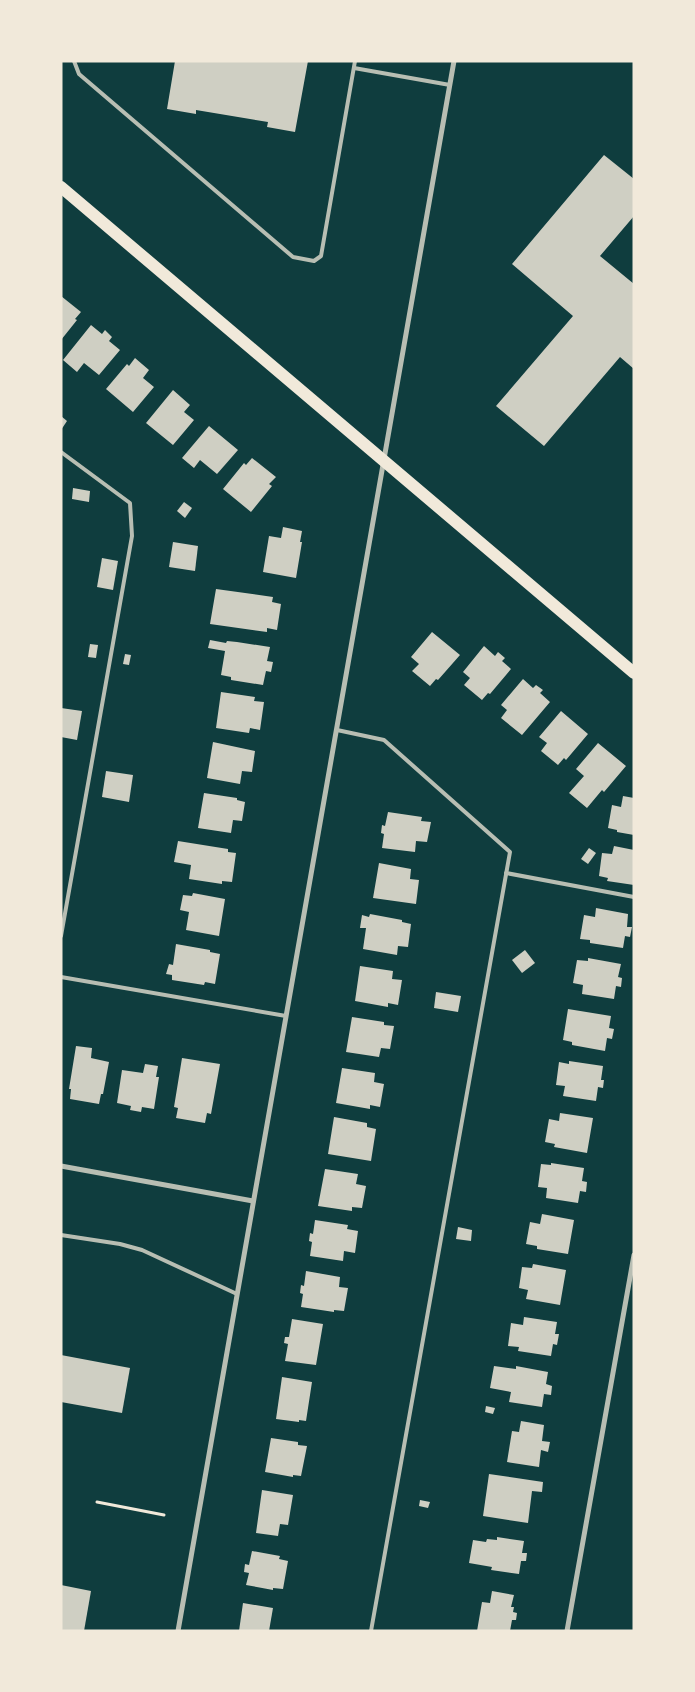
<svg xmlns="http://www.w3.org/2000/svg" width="695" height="1692" viewBox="0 0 695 1692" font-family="Roboto,sans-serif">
  <rect width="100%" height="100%" fill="#0f3d3e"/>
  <g fill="#cfcfc3">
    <polygon points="175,61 308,61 295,132 267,127 268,122 196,110 196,114 167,109"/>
    <polygon points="604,155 634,179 634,216 600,256 634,284 634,369 620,357 544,446 496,406 573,316 512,264"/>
    <polygon points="61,296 81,312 75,319 77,320 61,340"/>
    <polygon points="91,325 102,334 105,330 112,337 109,341 120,350 99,375 84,363 77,372 63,360"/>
    <polygon points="135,358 149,370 143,378 154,387 133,412 106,389 127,364 129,366"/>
    <polygon points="173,390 190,405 184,412 194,420 173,445 146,423"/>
    <polygon points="61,416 67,421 61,430"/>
    <polygon points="209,426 238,450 217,474 200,460 194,468 182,458"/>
    <polygon points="252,458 276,477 269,484 272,486 251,512 223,489 244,463 246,465"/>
    <polygon points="73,488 90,491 89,502 72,499"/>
    <polygon points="184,502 192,508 185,518 177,511"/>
    <polygon points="283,527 302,531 300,542 302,542 296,578 263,572 269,536 281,538"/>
    <polygon points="173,542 198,546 195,571 169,567"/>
    <polygon points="102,558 118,561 113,590 97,587"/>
    <polygon points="216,589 273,597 272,602 281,604 277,630 267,628 267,632 210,624"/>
    <polygon points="432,632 460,655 438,680 436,679 430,686 412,671 419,664 411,657"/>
    <polygon points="210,640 226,643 227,641 237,642 270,647 267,661 273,662 271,672 266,671 263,685 231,680 231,677 221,675 225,651 208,648"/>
    <polygon points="90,644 98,645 96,658 88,657"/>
    <polygon points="484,646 495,656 498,652 505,658 502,661 511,669 490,694 488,693 482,700 464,685 470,678 463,672"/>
    <polygon points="125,654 131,655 129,665 123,664"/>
    <polygon points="523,679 533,688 536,685 543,690 540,693 550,702 522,735 501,718 507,710 501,705"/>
    <polygon points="221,692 255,697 254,701 264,702 260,730 250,728 249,733 216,728"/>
    <polygon points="61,708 82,711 77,740 61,737"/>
    <polygon points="561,711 588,734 566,760 564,758 558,765 541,751 547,743 539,737"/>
    <polygon points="213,742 255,751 252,772 242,771 240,784 207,778"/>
    <polygon points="598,743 626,766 604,792 602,790 587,808 569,793 584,776 576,769"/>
    <polygon points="106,771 133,775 129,802 102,797"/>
    <polygon points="204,793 237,798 237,800 245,802 242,821 233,820 231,833 198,828"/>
    <polygon points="623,796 634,798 634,835 617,832 617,830 608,828 612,805 621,807"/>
    <polygon points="388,812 422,817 421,821 431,822 427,842 416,841 415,852 382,848 384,834 381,833 382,825 385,826"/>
    <polygon points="178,841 228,849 228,852 236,853 232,882 222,881 222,884 189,879 191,865 174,862"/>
    <polygon points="614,846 634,850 634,885 607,881 608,878 599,876 602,853 612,854"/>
    <polygon points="589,848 596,853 588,864 581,859"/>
    <polygon points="379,863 411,869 410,879 419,880 416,904 373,898"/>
    <polygon points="193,893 225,899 219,936 186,930 189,912 180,910 183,895 192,896"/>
    <polygon points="596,908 628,914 627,927 632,927 630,937 625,936 623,948 590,943 590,940 580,939 584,915 595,917"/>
    <polygon points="370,914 402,920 402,922 411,924 408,947 398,946 397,955 363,949 366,928 360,928 362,915 369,917"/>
    <polygon points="176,944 210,950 210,952 220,954 215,984 205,982 204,985 172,980 172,975 166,974 169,964 173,965"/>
    <polygon points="525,950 535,963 522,973 512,960"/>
    <polygon points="588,958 621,964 618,977 622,978 621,987 616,986 614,999 582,994 583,985 573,983 577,960 588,961"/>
    <polygon points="360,966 393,971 392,979 402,980 398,1005 388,1003 388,1007 355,1001"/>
    <polygon points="436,992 461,996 458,1012 434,1008"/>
    <polygon points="568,1009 611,1016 609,1028 614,1029 612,1039 607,1038 605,1051 572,1045 572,1042 563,1040"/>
    <polygon points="352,1017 384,1022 384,1025 394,1026 390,1049 381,1048 379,1057 346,1052"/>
    <polygon points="76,1046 92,1048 91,1058 109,1062 103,1094 101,1094 99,1104 70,1099 71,1089 69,1089"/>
    <polygon points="182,1058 220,1064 211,1114 207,1113 205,1123 176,1118 178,1108 174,1107"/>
    <polygon points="569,1061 603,1066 601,1080 604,1080 603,1088 598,1087 596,1101 563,1096 565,1086 556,1085 559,1062 569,1064"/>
    <polygon points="145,1064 158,1066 156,1077 159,1077 154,1109 142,1107 141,1112 130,1110 131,1106 117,1103 122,1070 143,1073"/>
    <polygon points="342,1068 375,1073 374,1082 384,1084 380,1107 370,1105 370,1109 336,1103"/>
    <polygon points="560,1113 593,1118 587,1153 554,1147 555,1144 545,1142 549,1119 559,1121"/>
    <polygon points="334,1117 367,1123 367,1127 376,1129 371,1161 328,1154"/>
    <polygon points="551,1163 584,1168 582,1181 587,1182 586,1192 580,1191 578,1203 546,1198 547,1188 538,1187 541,1164 551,1165"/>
    <polygon points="325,1169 358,1174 356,1184 366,1186 362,1208 352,1207 352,1211 318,1206"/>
    <polygon points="542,1214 574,1220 568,1254 537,1249 537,1246 526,1244 530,1222 540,1224"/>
    <polygon points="315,1220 348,1225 347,1229 358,1231 355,1253 344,1251 343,1261 310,1256 312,1242 309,1241 310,1233 313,1234"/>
    <polygon points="458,1227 472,1230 471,1241 456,1239"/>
    <polygon points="533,1264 566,1270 560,1305 526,1299 528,1290 519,1288 522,1267 532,1268"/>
    <polygon points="306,1271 340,1277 339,1287 348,1288 344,1311 334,1310 334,1312 301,1307 303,1294 300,1293 301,1285 304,1286"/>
    <polygon points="524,1317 557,1322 555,1334 559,1334 557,1345 553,1344 551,1356 518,1351 519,1347 508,1346 511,1323 523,1325"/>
    <polygon points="292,1319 323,1324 316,1365 285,1361 288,1344 284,1343 285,1337 289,1337"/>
    <polygon points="61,1355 130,1368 122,1413 61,1402"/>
    <polygon points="494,1366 516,1369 516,1366 548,1372 546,1384 552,1386 551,1395 544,1394 542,1407 509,1402 511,1392 490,1388"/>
    <polygon points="282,1377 312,1382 306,1421 299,1420 299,1422 276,1419"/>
    <polygon points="486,1406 495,1408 493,1414 485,1412"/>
    <polygon points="521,1421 544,1425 542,1441 550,1442 548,1452 541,1450 539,1467 507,1462 512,1431 519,1432"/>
    <polygon points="271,1438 298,1442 298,1445 307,1446 301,1476 293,1475 293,1477 265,1472"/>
    <polygon points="489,1474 543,1482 542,1492 532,1491 528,1523 483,1516"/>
    <polygon points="262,1490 293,1495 288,1525 280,1524 278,1536 256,1533"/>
    <polygon points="420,1500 430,1502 428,1508 419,1506"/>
    <polygon points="497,1537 524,1541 522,1553 527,1553 526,1561 521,1561 519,1574 491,1570 492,1567 469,1563 473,1540 486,1542 487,1539 497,1540"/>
    <polygon points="252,1551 280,1556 279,1559 288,1561 283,1589 273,1588 273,1590 246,1585 249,1573 244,1572 245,1564 249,1565"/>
    <polygon points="61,1585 91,1591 84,1631 61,1631"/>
    <polygon points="492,1591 514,1595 511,1607 514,1607 513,1612 517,1613 516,1620 512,1620 510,1631 477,1631 482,1602 490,1603"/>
    <polygon points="243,1603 273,1608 269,1631 239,1631"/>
  </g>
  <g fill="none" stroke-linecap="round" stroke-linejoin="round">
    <polyline stroke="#f1e9da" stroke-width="3" points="97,1502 164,1515"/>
    <g stroke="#b8beb3" stroke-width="4">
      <polyline points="74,61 79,74 293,257 314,261 321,256 355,61"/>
      <polyline points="354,68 450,85"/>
      <polyline points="61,452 130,503 132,536 61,936"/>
      <polyline points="337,730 384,740 510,852 371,1631"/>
      <polyline points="506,873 634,897"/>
      <polyline points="61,977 286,1016"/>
      <polyline points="61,1235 120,1244 142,1250 237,1294"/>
    </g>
    <g stroke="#b8beb3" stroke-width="5">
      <polyline points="61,1166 253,1201"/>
      <polyline points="178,1631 454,61"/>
      <polyline points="567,1631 634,1255"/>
    </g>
    <polyline stroke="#f1e9da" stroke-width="12" points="61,187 634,673"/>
  </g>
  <rect width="695" height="1692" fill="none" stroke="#f1e9da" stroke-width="125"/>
</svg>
